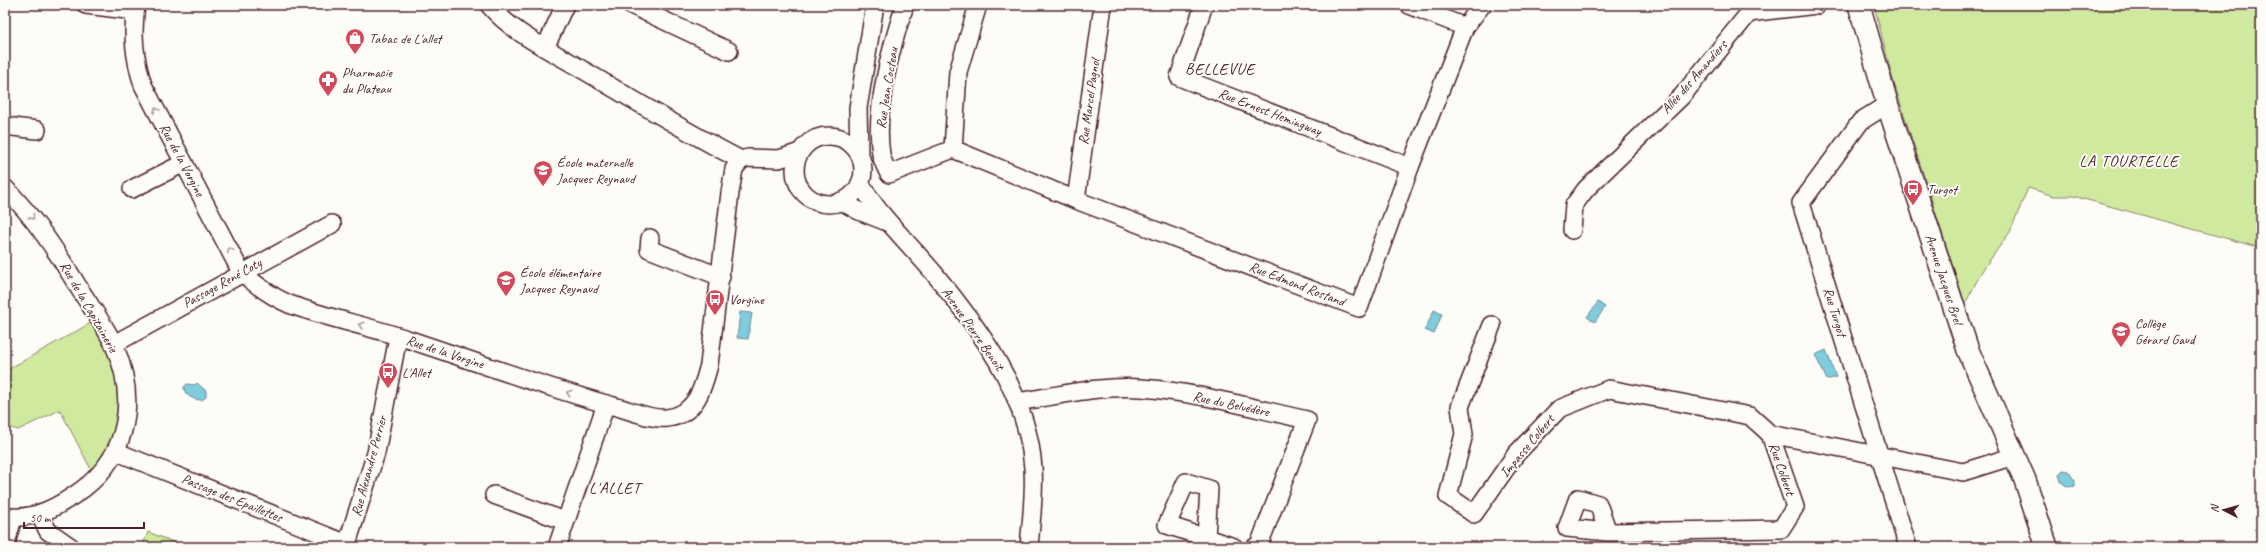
<svg xmlns="http://www.w3.org/2000/svg" width="2266" height="552" viewBox="0 0 2266 552" font-family="Caveat,sans-serif">
  <rect width="100%" height="100%" fill="#fdfcf7"/>
  <filter id="ink" filterUnits="userSpaceOnUse"><feTurbulence type="fractalNoise" baseFrequency=".025" numOctaves="2"/><feDisplacementMap in="SourceGraphic" scale="8" xChannelSelector="R" yChannelSelector="G"/><feConvolveMatrix kernelMatrix="1 2 1 2 8 2 1 2 1" color-interpolation-filters="sRGB"/></filter>
  <g filter="url(#ink)">
    <g fill="#cfe99f" stroke="#8c8465">
      <polygon points="1874,5 2261,5 2261,248 2073,196 2054,196 2028,188 2010,232 1982,271 1965,304 1893,80"/>
      <polygon points="98,319 114,344 127,413 96,479 60,410 18,430 5,426 5,371"/>
      <polygon points="148,532 186,547 142,547"/>
    </g>
    <g fill="#7fccdd" stroke="#6a8796">
      <polygon points="1598,302 1605,307 1595,322 1587,317"/>
      <polygon points="1434,310 1442,314 1434,334 1425,330"/>
      <polygon points="740,312 752,313 748,339 737,338"/>
      <polygon points="1826,350 1836,377 1827,380 1815,355"/>
      <path d="M197 383 206 391V397L202 400C194 400 184 396 184 387L187 384 195 385Z"/>
      <polygon points="2063,470 2068,471 2075,481 2075,486 2068,487 2061,482 2059,474"/>
    </g>
    <g fill="none" stroke-linecap="round" stroke-linejoin="round">
      <g stroke="#4a1f2b" stroke-width="20">
        <g id="minor">
          <polyline points="86,5 135,11"/>
          <path d="M136 5C132 34 134 57 143 85L241 272C256 285 270 296 289 304 327 318 368 326 407 339 477 362 546 388 617 407 632 411 652 420 667 418 696 415 703 388 709 365L730 193 734 169 741 160"/>
          <path d="M489 5C511 32 548 49 578 67 632 99 686 132 741 160"/>
          <polyline points="631,5 729,51"/>
          <path d="M905 5C891 46 874 111 881 154 882 161 886 168 889 174L953 149"/>
          <polyline points="1204,5 1179,77 1410,167"/>
          <polyline points="1409,5 1465,27"/>
          <polyline points="545,48 565,5"/>
          <polyline points="1888,106 1880,109 1861,121 1801,203 1908,547"/>
          <polyline points="5,126 37,130"/>
          <circle cx="829" cy="170" r="34"/>
          <polyline points="953,149 1076,200 1359,308 1410,167 1465,27 1482,5"/>
          <polyline points="953,149 958,72 978,5"/>
          <polyline points="859,153 858,108 875,5"/>
          <polyline points="741,160 748,158 779,159 800,152"/>
          <path d="M860 183C880 217 908 242 933 272 979 328 1028 393 1033 468 1035 494 1031 521 1029 547"/>
          <path d="M5 188C35 218 57 252 79 288 90 306 105 325 114 345 137 397 130 453 83 489 61 505 33 522 5 516"/>
          <polyline points="132,189 184,163"/>
          <polyline points="1076,200 1103,5"/>
          <polyline points="841,201 859,211 887,222"/>
          <polyline points="1572,230 1574,205 1586,189 1682,96 1749,13 1817,5"/>
          <polyline points="650,238 649,249 721,277"/>
          <polyline points="1492,325 1460,407 1464,434 1448,496 1474,514 1516,454 1559,409 1609,389 1750,416 1770,434"/>
          <polyline points="114,344 332,224"/>
          <path d="M1017 402C1057 396 1100 385 1141 388 1197 392 1252 408 1307 420L1259 545 1255 547"/>
          <polyline points="117,452 347,544"/>
          <polyline points="494,495 565,521"/>
          <polyline points="39,514 48,531 71,547"/>
          <polyline points="1608,532 1598,504 1578,498 1567,528 1608,532 1781,529 1795,507 1770,434 1963,472 2014,456"/>
          <polyline points="1206,538 1209,489 1186,482 1167,525 1234,547"/>
          <polyline points="5,547 13,518"/>
          <polyline points="346,547 376,453 398,337"/>
          <polyline points="557,547 606,404"/>
        </g>
      </g>
      <g stroke="#4a1f2b" stroke-width="24">
        <polyline id="major" points="1859,5 1888,106 1968,350 2025,480 2047,547"/>
      </g>
      <use href="#minor" stroke="#fdfcf7" stroke-width="17"/>
      <use href="#major" stroke="#fdfcf7" stroke-width="21"/>
    </g>
    <defs><path id="oneway-chevron" d="M-2-3.5L2.5 0L-2 3.5" fill="none" stroke-width="1.6" stroke-linecap="round" stroke-linejoin="round"/></defs>
    <g stroke="#ac999b">
      <use href="#oneway-chevron" transform="translate(156 110) rotate(-118)"/>
      <use href="#oneway-chevron" transform="translate(32 217) rotate(52)"/>
      <use href="#oneway-chevron" transform="translate(230 250) rotate(-117)"/>
      <use href="#oneway-chevron" transform="translate(361 325) rotate(-163)"/>
      <use href="#oneway-chevron" transform="translate(569 393) rotate(-161)"/>
    </g>
  </g>
  <defs>
    <g id="shop-pin" transform="scale(1)"><path d="M0 17L-7.5 6A9.5 9.5 0 1 1 7.5 6Z" fill="#d1495b" stroke="#fdfcf7"/><path d="M-5-2.5h2.3a2.7 3.5 0 0 1 5.4 0H5L5.5 6h-11ZM-1.5-2.5h3a1.5 2.3 0 0 0-3 0Z" fill="#fff"/></g>
    <g id="pharmacy-pin" transform="scale(1)"><path d="M0 17L-7.5 6A9.5 9.5 0 1 1 7.5 6Z" fill="#d1495b" stroke="#fdfcf7"/><path d="M-2-6h4v4h4v4h-4v4h-4v-4h-4v-4h4Z" fill="#fff"/></g>
    <g id="school-pin" transform="scale(1)"><path d="M0 17L-7.5 6A9.5 9.5 0 1 1 7.5 6Z" fill="#d1495b" stroke="#fdfcf7"/><path d="M0-5L7-2L0 1L-7-2ZM-4 1L0 2.5L4 1V4Q0 6-4 4Z" fill="#fff"/></g>
    <g id="bus-pin" transform="scale(1)"><path d="M0 17L-7.5 6A9.5 9.5 0 1 1 7.5 6Z" fill="#d1495b" stroke="#fdfcf7"/><path d="M-5-6H5V4H4V6H2V4H-2V6H-4V4H-5ZM-3.5-4V0h7V-4ZM-3.5 1.2v1.5H-2V1.2ZM2 1.2v1.5H3.5V1.2Z" fill="#fff"/></g>
  </defs>
  <g fill-rule="evenodd">
    <use href="#shop-pin" x="355" y="38"/>
    <use href="#pharmacy-pin" x="328" y="80"/>
    <use href="#school-pin" x="543" y="170"/>
    <use href="#bus-pin" x="1913" y="189"/>
    <use href="#school-pin" x="506" y="280"/>
    <use href="#bus-pin" x="715" y="299"/>
    <use href="#school-pin" x="2121" y="331"/>
    <use href="#bus-pin" x="388" y="372"/>
  </g>
  <g text-anchor="middle" dominant-baseline="central" stroke-width="4" stroke-linejoin="round" paint-order="stroke">
    <g font-size="14" fill="#4a1f2b" stroke="#fdfcf7" text-anchor="start">
      <text x="369" y="38">Tabac de L'allet</text>
      <text x="342" y="72">Pharmacie<tspan x="342" dy="16">du Plateau</tspan></text>
      <text x="557" y="162">École maternelle<tspan x="557" dy="16">Jacques Reynaud</tspan></text>
      <text x="1927" y="189">Turgot</text>
      <text x="520" y="272">École élémentaire<tspan x="520" dy="16">Jacques Reynaud</tspan></text>
      <text x="729" y="299">Vorgine</text>
      <text x="2135" y="323">Collège<tspan x="2135" dy="16">Gérard Gaud</tspan></text>
      <text x="402" y="372">L'Allet</text>
    </g>
    <g font-size="14" fill="#4a1f2b" stroke="#fdfcf7">
      <text transform="translate(1694 77) rotate(-49)">Allée des Amandiers</text>
      <text transform="translate(887 88) rotate(-81)">Rue Jean Cocteau</text>
      <text transform="translate(1089 102) rotate(-82)">Rue Marcel Pagnol</text>
      <text transform="translate(1270 112) rotate(21)">Rue Ernest Hemingway</text>
      <text transform="translate(182 160) rotate(62)">Rue de la Vorgine</text>
      <text transform="translate(1944 279) rotate(72)">Avenue Jacques Brel</text>
      <text transform="translate(222 283) rotate(-29)">Passage René Coty</text>
      <text transform="translate(1297 284) rotate(21)">Rue Edmond Rostand</text>
      <text transform="translate(89 307) rotate(60)">Rue de la Capitainerie</text>
      <text transform="translate(1835 312) rotate(73)">Rue Turgot</text>
      <text transform="translate(973 329) rotate(55)">Avenue Pierre Benoit</text>
      <text transform="translate(445 352) rotate(18)">Rue de la Vorgine</text>
      <text transform="translate(1231 404) rotate(12)">Rue du Belvédère</text>
      <text transform="translate(1527 446) rotate(-50)">Impasse Colbert</text>
      <text transform="translate(369 466) rotate(-75)">Rue Alexandre Perrier</text>
      <text transform="translate(1782 469) rotate(71)">Rue Colbert</text>
      <text transform="translate(232 498) rotate(22)">Passage des Epaillettes</text>
    </g>
    <g font-size="16" letter-spacing="1" fill="#4a1f2b" stroke="#fdfcf7">
      <text x="1220" y="69">BELLEVUE</text>
      <text x="2129" y="161">LA TOURTELLE</text>
      <text x="615" y="488">L'ALLET</text>
    </g>
  </g>
  <rect width="2266" height="552" fill="none" stroke="#fdfcf7" stroke-width="20"/>
  <rect x="10" y="10" width="2246" height="532" fill="none" stroke="#4a1f2b" stroke-width="1.5" filter="url(#ink)"/>
  <g transform="translate(2224 510) rotate(276)" stroke="#fdfcf7" stroke-width="3" paint-order="stroke">
  <path d="M0-3L7 15L0 10L-7 15Z" fill="#4a1f2b"/>
  <text y="-6" font-size="11" font-weight="bold" text-anchor="middle" fill="#4a1f2b">N</text>
  </g>
  <path d="M24 522v6h120v-6" fill="none" stroke="#4a1f2b" stroke-width="2"/>
  <text x="30" y="522" font-size="12" fill="#4a1f2b" stroke="#fdfcf7" stroke-width="3" paint-order="stroke">50 m</text>
</svg>
